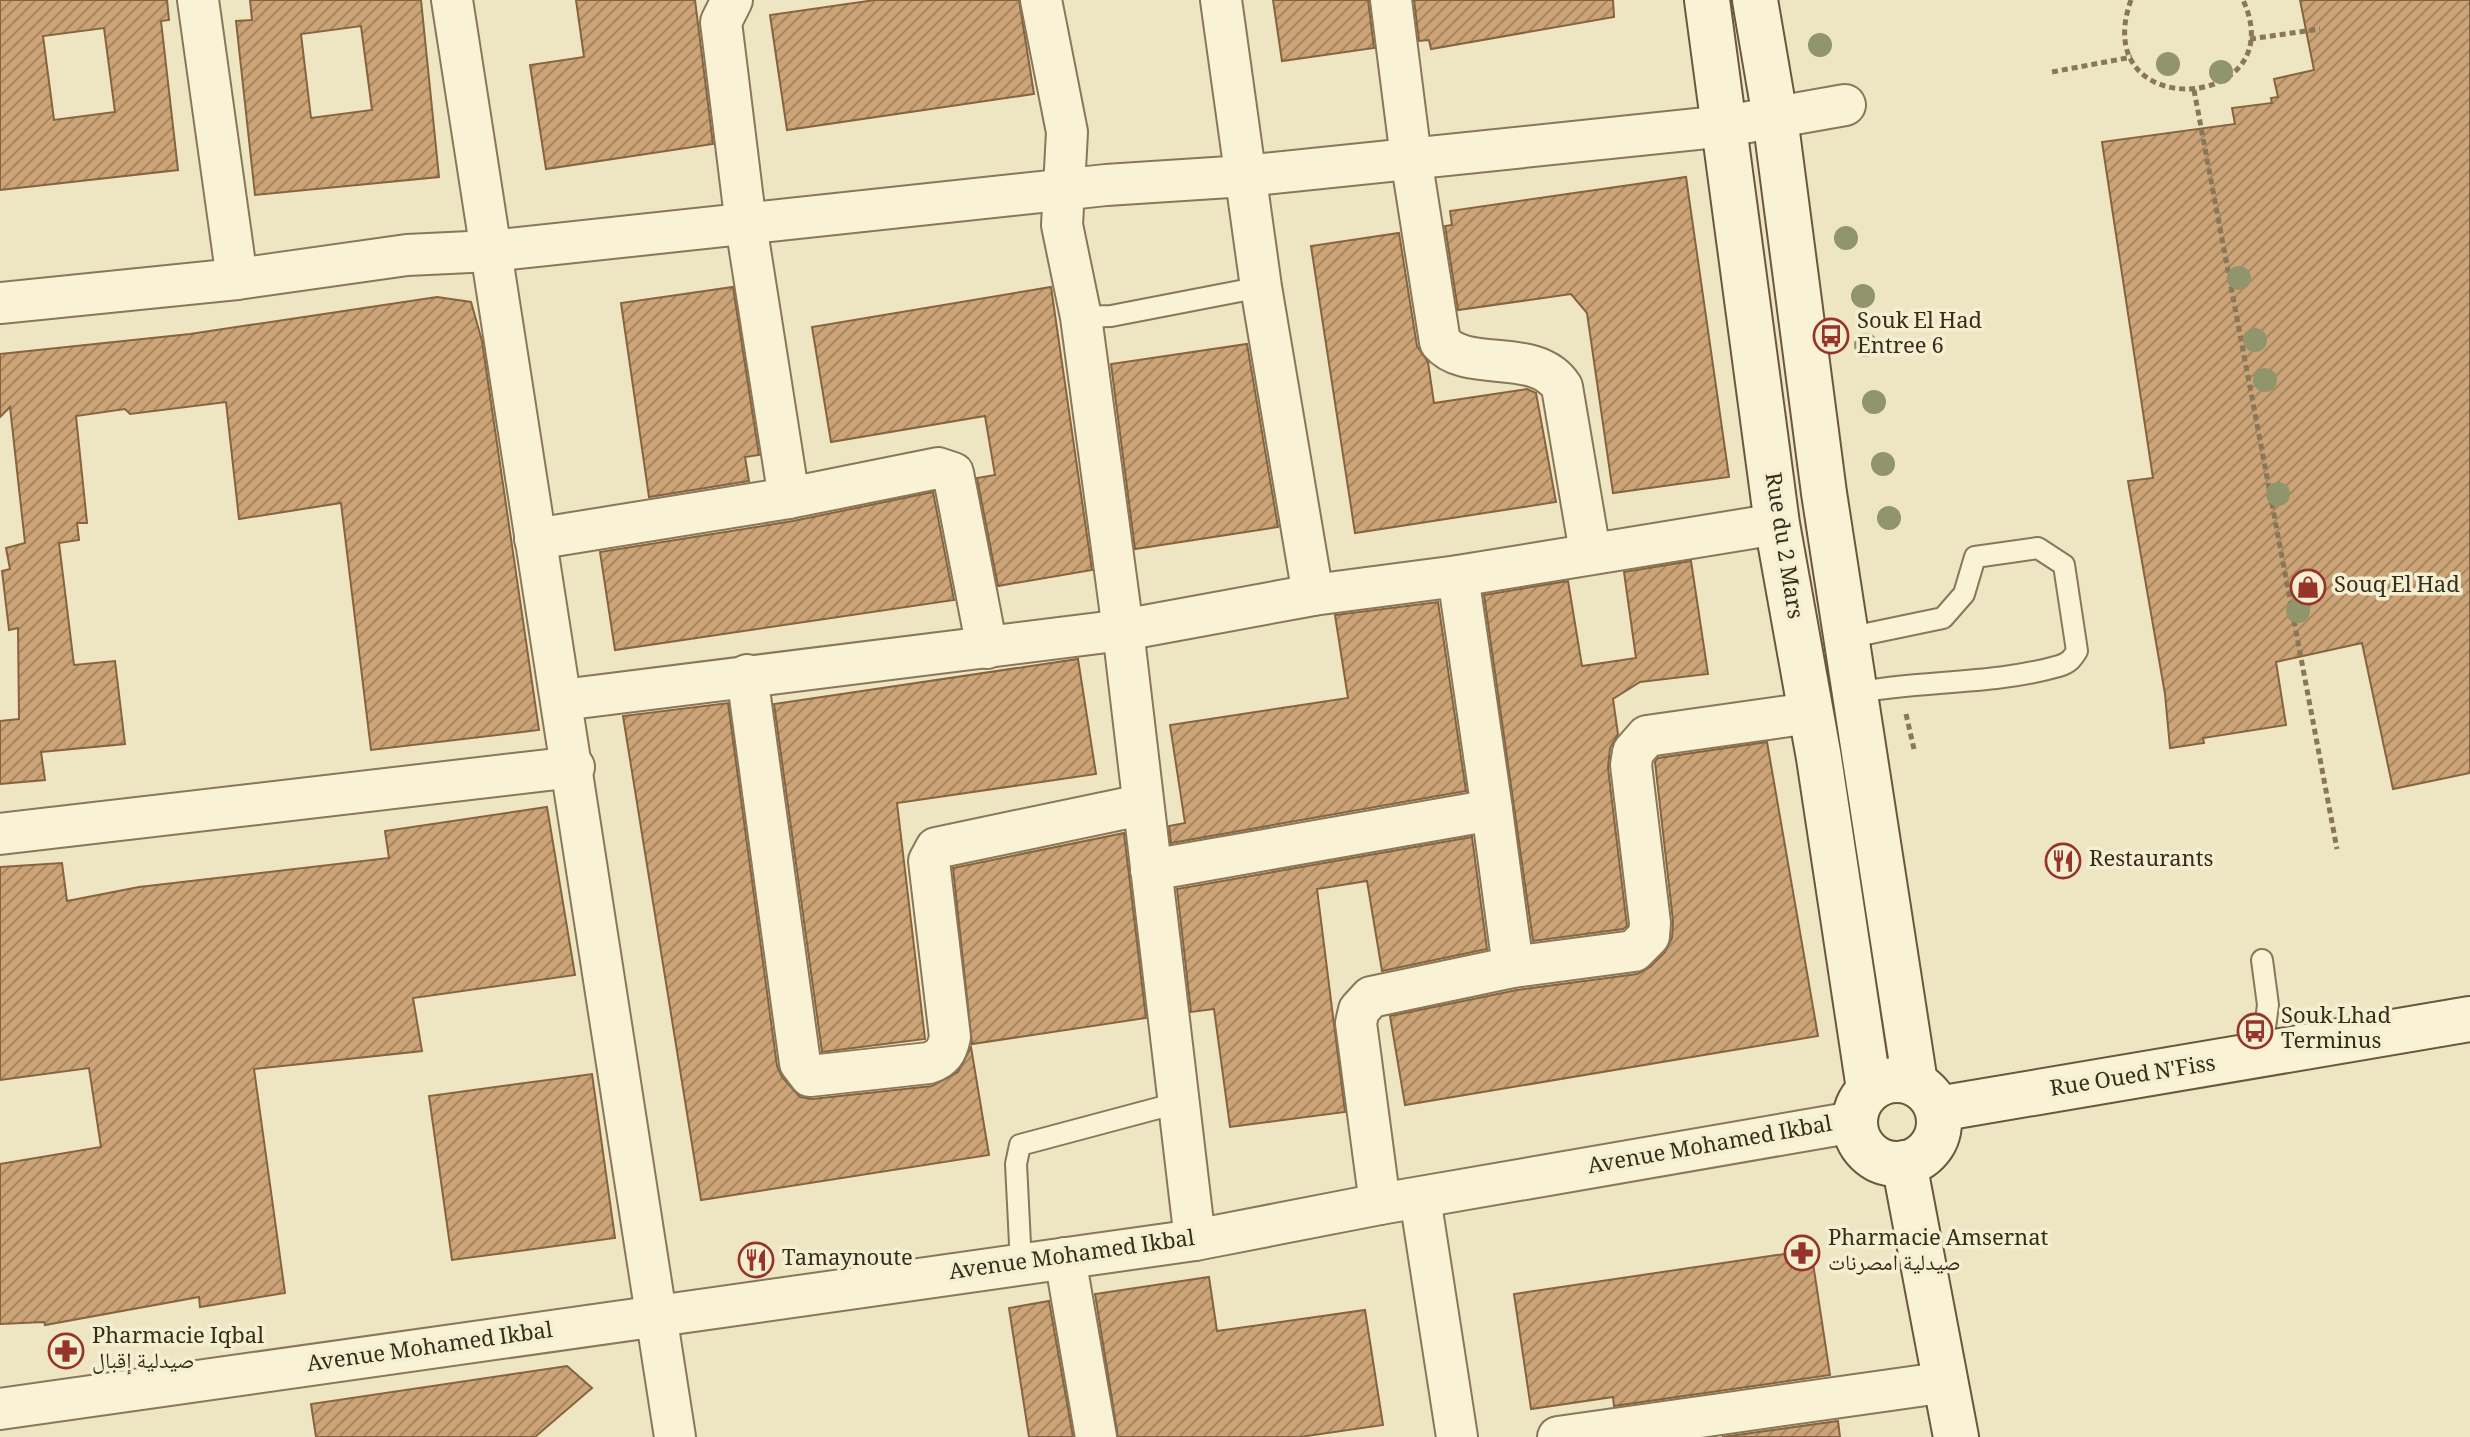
<svg xmlns="http://www.w3.org/2000/svg" width="2470" height="1437" viewBox="0 0 2470 1437" font-family="Georgia,'Noto Naskh Arabic',serif">
  <defs>
    <pattern id="building-hatch" width="6" height="6" patternUnits="userSpaceOnUse" patternTransform="scale(2)"><rect width="6" height="6" fill="#cca477"/><path d="M-1 1l2-2M0 6l6-6M5 7l2-2" fill="none" stroke="#a68661"/></pattern>
  </defs>
  <rect width="100%" height="100%" fill="#eee5c2"/>
  <g fill="url(#building-hatch)" stroke="#87633f" stroke-width="2" fill-rule="evenodd">
    <path d="M0 0H167L169 20 161 21 178 170 0 190ZM104 28 115 112 54 120 43 36Z"/>
    <path d="M250 0H421L439 177 255 195 236 21 252 20ZM361 26 372 110 311 118 301 34Z"/>
    <polygon points="576,0 695,0 713,144 546,169 530,65 584,57"/>
    <polygon points="875,0 1019,0 1034,94 787,130 770,15"/>
    <polygon points="1273,0 1368,0 1374,48 1282,61"/>
    <polygon points="1414,0 1613,0 1614,17 1431,49 1429,40 1419,41"/>
    <polygon points="2300,0 2470,0 2470,773 2393,789 2362,643 2276,662 2286,725 2203,738 2204,743 2170,748 2165,694 2128,481 2153,478 2102,142 2235,124 2232,108 2272,103 2271,98 2278,97 2274,79 2314,70"/>
    <polygon points="1686,177 1729,477 1613,493 1587,313 1571,294 1458,310 1445,226 1452,225 1450,211"/>
    <polygon points="1399,233 1417,346 1428,362 1434,403 1527,389 1536,393 1556,502 1355,533 1311,246"/>
    <polygon points="733,287 759,455 745,457 749,481 649,497 621,303"/>
    <polygon points="1051,287 1092,570 998,586 977,478 995,475 985,416 831,442 812,327"/>
    <polygon points="437,297 471,302 482,341 539,730 371,750 341,503 239,519 226,402 130,414 125,409 76,416 87,523 77,523 79,540 59,543 74,665 115,661 125,744 41,752 45,780 0,784 0,721 19,719 18,628 9,630 2,571 10,569 6,548 25,543 10,407 0,417 0,354 190,334"/>
    <polygon points="1247,344 1278,527 1135,549 1111,364"/>
    <polygon points="933,492 954,600 615,650 600,552 793,521"/>
    <polygon points="1691,561 1708,674 1640,682 1613,699 1618,734 1610,748 1608,768 1627,926 1623,929 1533,941 1484,595 1568,581 1582,666 1636,658 1624,572"/>
    <polygon points="1438,602 1466,791 1171,843 1169,826 1185,823 1170,725 1348,698 1335,615"/>
    <polygon points="1078,659 1096,774 897,803 925,1039 822,1052 774,704"/>
    <polygon points="728,703 777,1066 782,1077 800,1097 812,1099 932,1086 958,1072 971,1047 989,1155 701,1200 623,716"/>
    <polygon points="1767,742 1818,1036 1405,1105 1390,1016 1517,990 1637,974 1650,967 1665,952 1672,938 1673,921 1655,762 1658,758"/>
    <polygon points="547,807 575,975 413,998 422,1051 254,1069 285,1293 200,1307 199,1297 45,1325 44,1322 0,1324 0,1164 101,1147 89,1068 0,1080 0,867 62,863 67,901 139,887 389,858 385,831"/>
    <polygon points="1124,833 1146,1018 972,1044 953,868"/>
    <polygon points="1472,837 1487,949 1382,971 1367,881 1317,889 1345,1112 1230,1127 1214,1009 1191,1012 1177,889"/>
    <polygon points="592,1074 615,1238 452,1260 429,1096"/>
    <polygon points="1811,1250 1830,1375 1614,1406 1613,1397 1531,1409 1514,1294"/>
    <polygon points="1209,1277 1217,1331 1365,1310 1383,1425 1300,1437 1118,1437 1095,1294"/>
    <polygon points="1049,1301 1073,1437 1029,1437 1009,1308"/>
    <polygon points="567,1366 592,1388 535,1437 316,1437 311,1404"/>
    <polygon points="1838,1421 1840,1437 1722,1437"/>
  </g>
  <g fill="none" stroke-linecap="round" stroke-linejoin="round">
    <g stroke="#887759" stroke-width="24">
      <g id="lane">
        <polyline points="1081,317 1111,316 1261,287"/>
        <path d="M1847 638 1943 618 1964 594 1975 557 2038 548 2064 565 2077 651C2072 659 2069 663 2059 666 1993 685 1921 680 1854 693"/>
        <polyline points="2261,1057 2268,1005 2262,960"/>
        <polyline points="1021,1264 1016,1164 1020,1145 1181,1102"/>
      </g>
    </g>
    <g stroke="#887759" stroke-width="44">
      <g id="street">
        <polyline points="198,0 237,279"/>
        <polyline points="452,0 675,1437"/>
        <polyline points="732,0 721,22 746,225 789,498 938,468 953,473 987,648"/>
        <polyline points="1041,0 1067,132 1062,225 1081,317 1123,630 1195,1240"/>
        <polyline points="1221,0 1261,287 1313,595"/>
        <path d="M1391 0 1411 158 1440 342C1467 374 1536 346 1562 387L1590 552"/>
        <polyline points="0,303 237,279 407,255 491,251 1106,185 1245,176 1726,126 1845,105"/>
        <polyline points="535,539 789,498"/>
        <path d="M747 675 800 1063 810 1076 929 1063C943 1058 947 1051 950 1037L929 861 936 848 1141 805"/>
        <polyline points="562,700 1123,630 1313,595 1458,576 1777,524"/>
        <polyline points="1492,810 1513,967"/>
        <polyline points="0,834 574,767"/>
        <polyline points="1151,870 1492,810 1458,576"/>
        <polyline points="1420,1198 1457,1437"/>
        <polyline points="1380,1204 1356,1023 1359,1010 1371,997 1513,967 1634,951 1649,936 1650,923 1631,765 1633,752 1647,736 1810,713"/>
        <polyline points="1065,1258 1096,1437"/>
        <polyline points="0,1409 1195,1240 1380,1204 1854,1122"/>
        <polyline points="1558,1437 1947,1382"/>
      </g>
    </g>
    <g stroke="#69583c" stroke-width="48">
      <g id="secondary">
        <polyline points="1707,0 1777,524 1819,758 1869,1089"/>
        <polyline points="1755,0 1775,117 1824,493 1915,1083"/>
        <circle cx="1897" cy="1122" r="42"/>
        <polyline points="1938,1109 2470,1019"/>
        <polyline points="1904,1163 1956,1437"/>
      </g>
    </g>
    <g stroke="#887759" stroke-width="5" stroke-dasharray="6 4" stroke-linecap="butt">
      <path d="M2131 0C2086 125 2295 112 2243 0"/>
      <polyline points="2250,39 2320,29"/>
      <polyline points="2052,72 2132,57"/>
      <polyline points="2194,90 2337,849"/>
      <polyline points="1906,714 1914,749"/>
    </g>
    <use href="#lane" stroke="#f9f2d5" stroke-width="20"/>
    <use href="#street" stroke="#f9f2d5" stroke-width="40"/>
    <use href="#secondary" stroke="#f9f2d5" stroke-width="44"/>
  </g>
  <g fill="#90956b">
    <circle cx="1820" cy="45" r="12"/>
    <circle cx="2168" cy="64" r="12"/>
    <circle cx="2221" cy="72" r="12"/>
    <circle cx="1846" cy="238" r="12"/>
    <circle cx="2239" cy="278" r="12"/>
    <circle cx="1863" cy="296" r="12"/>
    <circle cx="2255" cy="340" r="12"/>
    <circle cx="1866" cy="345" r="12"/>
    <circle cx="2265" cy="380" r="12"/>
    <circle cx="1874" cy="402" r="12"/>
    <circle cx="1883" cy="464" r="12"/>
    <circle cx="2278" cy="494" r="12"/>
    <circle cx="1889" cy="518" r="12"/>
    <circle cx="2298" cy="611" r="12"/>
  </g>
  <defs>
    <g id="bus-ring" transform="scale(1.8)"><circle r="9.5" fill="#f5efd1" stroke="#973429" stroke-width="1.5"/><path d="M-5-6H5V4H4V6H2V4H-2V6H-4V4H-5ZM-3.5-4V0h7V-4ZM-3.5 1.2v1.5H-2V1.2ZM2 1.2v1.5H3.5V1.2Z" fill="#973429"/></g>
    <g id="shop-ring" transform="scale(1.8)"><circle r="9.5" fill="#f5efd1" stroke="#973429" stroke-width="1.5"/><path d="M-5-2.5h2.3a2.7 3.5 0 0 1 5.4 0H5L5.5 6h-11ZM-1.5-2.5h3a1.5 2.3 0 0 0-3 0Z" fill="#973429"/></g>
    <g id="restaurant-ring" transform="scale(1.8)"><circle r="9.5" fill="#f5efd1" stroke="#973429" stroke-width="1.5"/><path d="M-5-6h1v4h1v-4h1v4h1v-4h1v5L-1.5 .5V6h-2V.5L-5-1ZM5-6V6H3V1.5H1.5Q1.5-4 5-6Z" fill="#973429"/></g>
    <g id="pharmacy-ring" transform="scale(1.8)"><circle r="9.5" fill="#f5efd1" stroke="#973429" stroke-width="1.5"/><path d="M-2-6h4v4h4v4h-4v4h-4v-4h-4v-4h4Z" fill="#973429"/></g>
  </defs>
  <g fill-rule="evenodd">
    <use href="#bus-ring" x="1831" y="336"/>
    <use href="#shop-ring" x="2308" y="587"/>
    <use href="#restaurant-ring" x="2063" y="861"/>
    <use href="#bus-ring" x="2255" y="1031"/>
    <use href="#pharmacy-ring" x="1802" y="1253"/>
    <use href="#restaurant-ring" x="756" y="1260"/>
    <use href="#pharmacy-ring" x="66" y="1351"/>
  </g>
  <g text-anchor="middle" dominant-baseline="central" stroke-width="7" stroke-linejoin="round" paint-order="stroke">
    <g font-size="22" fill="#372d1d" stroke="#f5efd1" text-anchor="start">
      <text x="1857" y="323">Souk El Had<tspan x="1857" dy="25">Entree 6</tspan></text>
      <text x="2334" y="587">Souq El Had</text>
      <text x="2089" y="861">Restaurants</text>
      <text x="2281" y="1018">Souk Lhad<tspan x="2281" dy="25">Terminus</tspan></text>
      <text x="1828" y="1240">Pharmacie Amsernat<tspan x="1828" dy="25">صيدلية امصرنات</tspan></text>
      <text x="782" y="1260">Tamaynoute</text>
      <text x="92" y="1338">Pharmacie Iqbal<tspan x="92" dy="25">صيدلية إقبال</tspan></text>
    </g>
    <g font-size="22" fill="#372d1d" stroke="#f5efd1">
      <text transform="translate(1782 546) rotate(81)">Rue du 2 Mars</text>
      <text transform="translate(2133 1078) rotate(-9)">Rue Oued N'Fiss</text>
      <text transform="translate(1710 1147) rotate(-10)">Avenue Mohamed Ikbal</text>
      <text transform="translate(1072 1257) rotate(-8)">Avenue Mohamed Ikbal</text>
      <text transform="translate(430 1349) rotate(-8)">Avenue Mohamed Ikbal</text>
    </g>
  </g>
</svg>
